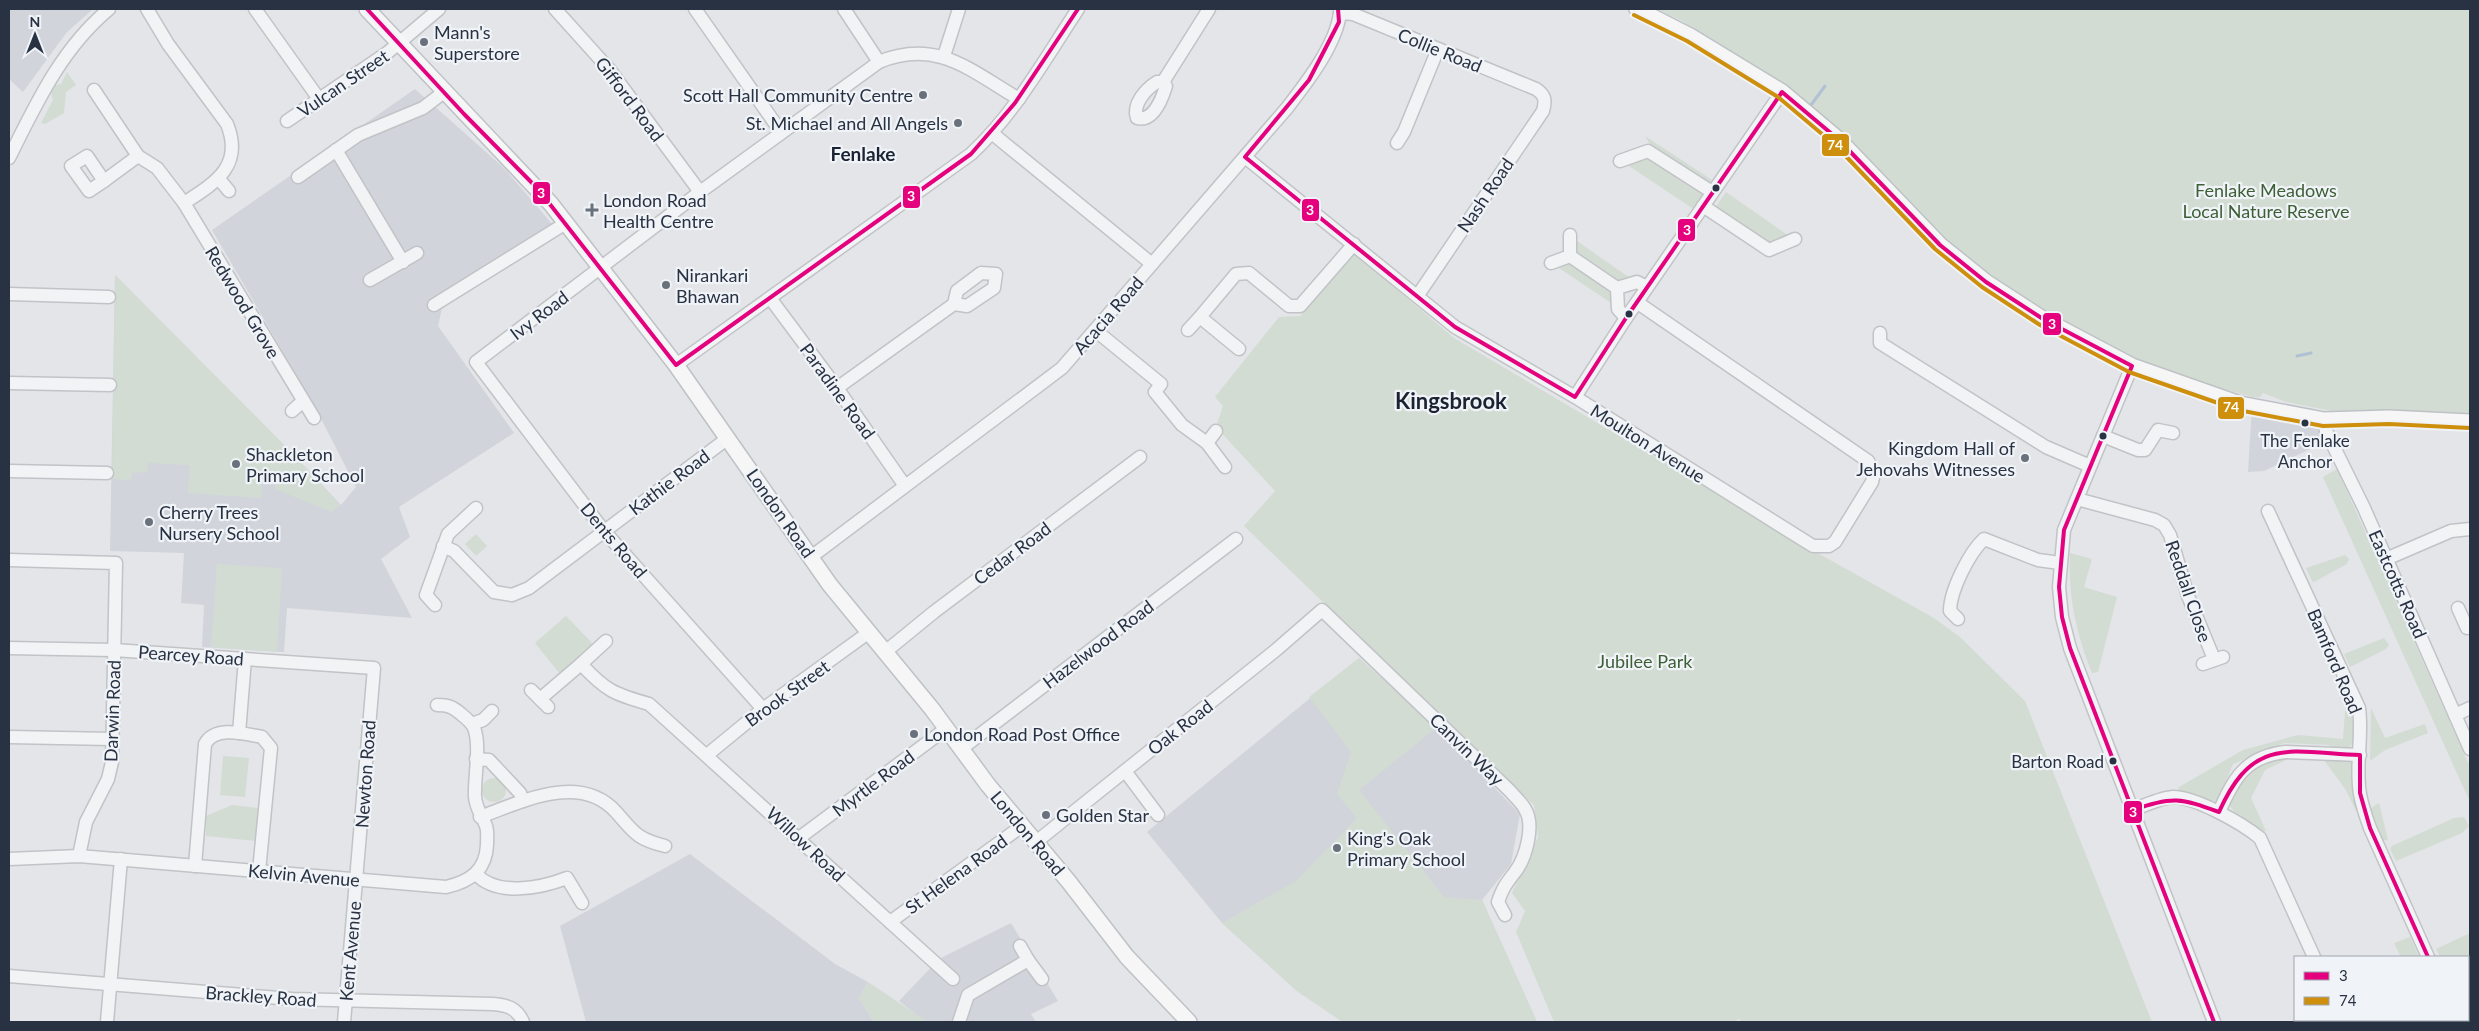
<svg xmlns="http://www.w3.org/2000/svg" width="2479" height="1031" viewBox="0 0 2479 1031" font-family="Lato,sans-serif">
  <rect width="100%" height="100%" fill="#e3e5e8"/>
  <g fill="#d1d4db">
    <polygon points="9,9 93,9 67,32 23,92 9,79"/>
    <polygon points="415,89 504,168 559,232 442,308 438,326 514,433 399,507 410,537 381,559 412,618 287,608 284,652 202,647 204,605 181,603 184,553 110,551 115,275 293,454 341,505 356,487 315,407 212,230"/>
    <polygon points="2252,407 2303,424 2320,427 2325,442 2264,471 2248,472"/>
    <polygon points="1359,658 1436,728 1520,814 1511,864 1482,900 1537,1022 1343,1022 1297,991 1222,923 1147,832"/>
    <polygon points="690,854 835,964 868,982 859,998 874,1022 586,1022 560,926"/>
    <polygon points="1011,923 1058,1001 1031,1014 1036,1022 926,1022 899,1001 939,959"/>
  </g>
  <g fill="#d3dcd3">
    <polygon points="1657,9 2470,9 2470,417 2332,411 2286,402 2263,393 2260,397 2252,397 2228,390 2197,385 2128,358 2017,298 1942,237 1876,168 1830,124 1695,32 1684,22"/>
    <polygon points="67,72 76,85 66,92 64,113 45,124 41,123 53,100 51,93 55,85 61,84"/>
    <polygon points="1645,136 1715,182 1711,184 1649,143"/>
    <polygon points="1652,157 1702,190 1704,196 1695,210 1626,164"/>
    <polygon points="1726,192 1789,236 1770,245 1715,208"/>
    <polygon points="1574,239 1633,280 1620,281 1576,251"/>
    <polygon points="1354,253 1454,338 1814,551 1934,618 1961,638 2025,701 2152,1022 1741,1022 1740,1019 1731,1022 1554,1022 1516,932 1525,911 1512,893 1538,837 1534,805 1244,526 1275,491 1216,427 1223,406 1215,397 1279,317 1300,316"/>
    <polygon points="1568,262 1613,289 1614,305 1556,266"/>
    <polygon points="115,275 293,454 340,505 332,512 275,489 275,483 262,481 261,498 188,493 190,465 148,463 147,472 132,473 131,480 112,479"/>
    <polygon points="2337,469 2470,767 2470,802 2323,477"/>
    <polygon points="476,534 487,546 476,556 465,544"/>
    <path d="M2070 553 2092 559 2084 587 2117 597 2098 672 2092 673C2076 633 2068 596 2070 553Z"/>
    <polygon points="2345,555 2349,559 2347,564 2314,582 2312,581 2306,568"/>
    <polygon points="217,564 282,568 277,652 211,647"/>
    <polygon points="566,616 594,645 560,674 535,643"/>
    <polygon points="2384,638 2389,645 2386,649 2350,667 2344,654"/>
    <polygon points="1359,658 1436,728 1359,790 1444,897 1482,900 1537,1022 1343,1022 1297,991 1222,923 1296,881 1357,818 1337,794 1351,752 1309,697"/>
    <path d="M2346 699 2354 724V742L2348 749 2340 750 2328 745 2284 743 2233 764 2218 801C2204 805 2193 793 2178 792L2179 787 2243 750 2298 735 2343 739Z"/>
    <polygon points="2371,708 2385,738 2425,724 2428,733 2385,750 2370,761"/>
    <polygon points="223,756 249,758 245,797 220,795"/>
    <polygon points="2278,756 2348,759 2354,763 2358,809 2356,811 2346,790 2323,759 2288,759 2265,770 2251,798 2266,831 2262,832 2238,817 2229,805 2243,773"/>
    <circle cx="494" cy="790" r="12"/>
    <polygon points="2379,803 2388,840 2380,841 2369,813 2371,808"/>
    <polygon points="232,805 258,808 256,841 206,836 206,816"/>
    <polygon points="2464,817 2469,826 2462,833 2396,861 2390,849 2392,846 2454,818"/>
    <polygon points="2470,933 2470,957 2440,957 2436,949"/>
    <polygon points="2410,937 2419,957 2401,957 2394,943"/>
    <polygon points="868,982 928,1022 874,1022 859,998"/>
  </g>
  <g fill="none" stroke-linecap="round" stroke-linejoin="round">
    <g stroke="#b0c1d4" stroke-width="3">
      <polyline points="1811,105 1825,86"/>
      <polyline points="2297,356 2311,353"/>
    </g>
    <g stroke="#c1c3c6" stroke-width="15">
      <g id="minor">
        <path d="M147 9 168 44 227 124C244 166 215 183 184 203"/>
        <polyline points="255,9 319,99"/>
        <polyline points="555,9 609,69 700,192"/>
        <polyline points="695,9 781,132"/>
        <polyline points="844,9 879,62"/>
        <path d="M1340 13 1353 14 1536 89C1545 95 1546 100 1543 111L1418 295"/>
        <polyline points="944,56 959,9"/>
        <path d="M1157 82H1163L1166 86C1162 99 1153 122 1137 118 1132 104 1146 89 1157 82Z"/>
        <polyline points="1163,82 1209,9"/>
        <polyline points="94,90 138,156 157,168 184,203 314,418"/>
        <polyline points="287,121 387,53 439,9"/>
        <polyline points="993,134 1152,264"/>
        <polyline points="1397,143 1404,132 1438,49"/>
        <polyline points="336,150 403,262"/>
        <polygon points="87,156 104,181 89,191 71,166"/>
        <polyline points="1245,157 1455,327 1575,397 1813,546 1829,546 1835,542 1872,482 1874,473 1868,461 1638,303"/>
        <path d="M9 158C36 104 61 49 109 9"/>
        <polyline points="1620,161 1648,151 1712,192"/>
        <polyline points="298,177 358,135 423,108 444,92"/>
        <polyline points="219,179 229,191"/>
        <polyline points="104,181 138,156"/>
        <polyline points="1703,206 1769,250 1795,239"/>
        <polyline points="1570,235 1570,256"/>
        <polyline points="1551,263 1570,256 1617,288"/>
        <polygon points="981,273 996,274 994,288 967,306 954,304 957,291"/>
        <polyline points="370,280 417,253"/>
        <polyline points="9,294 109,297"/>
        <polyline points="770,298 837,388 905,486"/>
        <polyline points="434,305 566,223"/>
        <polyline points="1626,318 1618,309 1617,288 1637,282 1647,287"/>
        <polyline points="1095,330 1161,384 1155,392 1182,425 1207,443 1225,467"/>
        <polyline points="1188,330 1200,317"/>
        <polyline points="1880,333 1880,343 2046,447 2090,466"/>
        <polyline points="1239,349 1200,317 1236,274 1249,273 1289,306 1300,306 1354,244"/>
        <path d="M676 365 971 154C1015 113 1045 59 1078 9"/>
        <polyline points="2132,366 2064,530 2059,587 2062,617 2070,648 2214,1022"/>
        <polyline points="9,383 110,385"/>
        <polyline points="837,388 954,304"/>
        <polyline points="1575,397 1626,318 1782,92"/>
        <polyline points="292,411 303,401"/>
        <polyline points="2324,420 2326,431 2364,508 2470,749"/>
        <polyline points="2103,436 2138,450 2145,450 2158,430 2173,433"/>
        <polyline points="1207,443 1216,431"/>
        <polyline points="9,471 107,473"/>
        <polyline points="2077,499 2155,520 2164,525 2170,535 2188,596 2214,659"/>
        <path d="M2268 511 2359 708C2363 737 2355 766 2360 794 2362 805 2366 817 2370 828L2428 957"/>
        <polyline points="443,546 454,551 494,592 512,595 529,588 728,438"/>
        <path d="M811 557 1062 368 1287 108C1307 82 1336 45 1340 13"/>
        <polyline points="2386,559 2451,531 2470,529"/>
        <polyline points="9,560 116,563 112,762 108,779 86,822 79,856"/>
        <polyline points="435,605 426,595 448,534 476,508"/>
        <polyline points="2458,608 2467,628"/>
        <path d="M1958 619 1950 611C1950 591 1969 553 1984 539L2038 560 2060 563"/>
        <polyline points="9,648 114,650 374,668 344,1022"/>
        <polyline points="885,652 934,612 1140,457"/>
        <polyline points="581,664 606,641"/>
        <polyline points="2203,664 2223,657"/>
        <polyline points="531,690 548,707"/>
        <path d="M540 699 581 664C606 691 614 694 649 704L953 979"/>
        <path d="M763 709 604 531 476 362 700 192 879 62C937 38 971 71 1019 99"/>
        <polyline points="2455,715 2470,708"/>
        <polyline points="472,724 483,720 492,711"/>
        <polyline points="239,733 245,659"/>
        <polyline points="9,737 112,739"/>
        <polyline points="961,749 1236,539"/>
        <polyline points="707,755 763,709 868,633"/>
        <polyline points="476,759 489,760 520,793 523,801"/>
        <polyline points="1125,771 1158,815"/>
        <path d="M2133 810C2145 805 2160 798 2173 797 2196 797 2243 824 2260 838L2314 957"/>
        <path d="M2219 812C2234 778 2245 757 2285 752L2360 755"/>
        <path d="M480 817C521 802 580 772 616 812 634 832 636 839 665 846"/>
        <polyline points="799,838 947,728"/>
        <path d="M1036 842 1276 650 1322 610 1510 791C1515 797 1522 803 1525 809 1535 825 1526 858 1515 872 1506 884 1503 887 1498 902L1505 915"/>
        <path d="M9 859 79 856 446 887C469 882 486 871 487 845 487 839 488 831 486 826 482 815 476 809 475 797 474 778 481 745 474 728 472 723 466 718 461 714 453 707 448 705 437 705"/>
        <path d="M195 866 205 744C215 725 245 734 262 737L271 748 259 871"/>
        <path d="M476 874C497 897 541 888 567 878L582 903"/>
        <polyline points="890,922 1022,826"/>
        <polyline points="1020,946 1028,960"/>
        <path d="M9 976 292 999 493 1004C507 1005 517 1008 523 1022"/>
        <polyline points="2343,1020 2344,1022"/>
        <polyline points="2455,1020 2456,1022"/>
        <polyline points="107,1022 121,859"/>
        <polyline points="959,1022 968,995 1028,960 1042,979"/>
      </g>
    </g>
    <g stroke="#bec2c6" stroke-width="18">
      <g id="major">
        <polyline points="367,9 551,204 676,365 830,585 932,709 988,785 1069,882 1127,957 1189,1022"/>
        <polyline points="1637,9 1690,36 1782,92 1839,140 1940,245 1986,282 2043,319 2132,366 2240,404 2324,420 2389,418 2470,422"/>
      </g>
    </g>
    <use href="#minor" stroke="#f2f3f5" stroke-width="12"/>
    <use href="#major" stroke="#f6f6f7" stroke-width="15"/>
    <g stroke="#f0f3f7" stroke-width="8">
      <g id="bus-1">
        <polyline points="367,9 464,114 538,189 676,365 971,154 1015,103 1078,9"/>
        <polyline points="1338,9 1339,22 1309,80 1245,157 1455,327 1575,397 1626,318 1782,92 1839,140 1940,245 1986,282 2043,319 2132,366 2064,530 2059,587 2062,617 2070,648 2214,1022"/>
        <path d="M2133 810C2172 796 2181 798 2219 812 2253 736 2288 752 2360 755V793L2370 828 2428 957"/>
      </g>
    </g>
    <g stroke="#f0f3f7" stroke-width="8">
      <polyline id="bus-2" points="1634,15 1687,41 1778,97 1835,145 1935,249 1982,287 2040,325 2129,372 2238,410 2323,426 2389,424 2470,428"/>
    </g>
    <use href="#bus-1" stroke="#e5007d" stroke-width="4"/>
    <use href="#bus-2" stroke="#ce8f0d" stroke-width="4"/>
  </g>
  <g fill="#69717c" stroke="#f0f3f7" stroke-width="2">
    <circle cx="424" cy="42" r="5"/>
    <circle cx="923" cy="95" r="5"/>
    <circle cx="958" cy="123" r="5"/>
    <path d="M589.5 202.5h5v5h5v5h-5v5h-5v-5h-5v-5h5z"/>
    <circle cx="666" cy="285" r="5"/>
    <circle cx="2025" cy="458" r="5"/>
    <circle cx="236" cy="464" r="5"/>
    <circle cx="149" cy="522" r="5"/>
    <circle cx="914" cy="734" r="5"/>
    <circle cx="1046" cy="815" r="5"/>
    <circle cx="1337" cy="848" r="5"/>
  </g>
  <g fill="#283242" stroke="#f0f3f7" stroke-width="2">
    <circle cx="1716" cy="188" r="4.5"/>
    <circle cx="1629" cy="314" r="4.5"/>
    <circle cx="2305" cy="423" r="4.5"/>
    <circle cx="2103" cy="436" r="4.5"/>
    <circle cx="2113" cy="761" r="4.5"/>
  </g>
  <g text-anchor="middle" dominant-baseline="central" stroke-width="4.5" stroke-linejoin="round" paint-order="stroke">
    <g font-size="17" fill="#283242" stroke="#f0f3f7">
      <text x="2305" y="440">The Fenlake<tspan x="2305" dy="21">Anchor</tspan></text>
      <text x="2104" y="761" text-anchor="end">Barton Road</text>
    </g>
    <g font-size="18" fill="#283242" stroke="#f0f3f7" text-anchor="start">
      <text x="434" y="32">Mann's<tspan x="434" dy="21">Superstore</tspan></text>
      <text x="913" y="95" text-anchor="end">Scott Hall Community Centre</text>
      <text x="948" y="123" text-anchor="end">St. Michael and All Angels</text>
      <text x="603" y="200">London Road<tspan x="603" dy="21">Health Centre</tspan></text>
      <text x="676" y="275">Nirankari<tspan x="676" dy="21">Bhawan</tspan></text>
      <text x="2015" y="448" text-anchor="end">Kingdom Hall of<tspan x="2015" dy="21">Jehovahs Witnesses</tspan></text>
      <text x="246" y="454">Shackleton<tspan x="246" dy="21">Primary School</tspan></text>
      <text x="159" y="512">Cherry Trees<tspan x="159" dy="21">Nursery School</tspan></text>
      <text x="924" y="734">London Road Post Office</text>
      <text x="1056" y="815">Golden Star</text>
      <text x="1347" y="838">King's Oak<tspan x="1347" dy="21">Primary School</tspan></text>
    </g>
    <g font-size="18" fill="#283242" stroke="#f0f3f7">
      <text transform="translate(1440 50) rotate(22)">Collie Road</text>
      <text transform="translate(343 83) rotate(-34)">Vulcan Street</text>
      <text transform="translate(630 99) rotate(53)">Gifford Road</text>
      <text transform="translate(1485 195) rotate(-56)">Nash Road</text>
      <text transform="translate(243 302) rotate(59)">Redwood Grove</text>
      <text transform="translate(539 315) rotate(-37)">Ivy Road</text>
      <text transform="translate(1108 315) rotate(-49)">Acacia Road</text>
      <text transform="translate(838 391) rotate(54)">Paradine Road</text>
      <text transform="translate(1648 443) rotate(32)">Moulton Avenue</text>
      <text transform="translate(669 482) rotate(-37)">Kathie Road</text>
      <text transform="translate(781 513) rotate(55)">London Road</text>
      <text transform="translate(614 540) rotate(50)">Dents Road</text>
      <text transform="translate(1012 553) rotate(-37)">Cedar Road</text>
      <text transform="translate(2398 584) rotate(66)">Eastcotts Road</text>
      <text transform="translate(2189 591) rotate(71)">Reddall Close</text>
      <text transform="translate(1098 644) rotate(-37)">Hazelwood Road</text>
      <text transform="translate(191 655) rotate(4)">Pearcey Road</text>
      <text transform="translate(2335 661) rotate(67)">Bamford Road</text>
      <text transform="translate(787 693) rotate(-36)">Brook Street</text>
      <text transform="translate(112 711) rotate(-88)">Darwin Road</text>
      <text transform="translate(1180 727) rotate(-38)">Oak Road</text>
      <text transform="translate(1467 749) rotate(44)">Canvin Way</text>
      <text transform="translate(365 774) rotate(-86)">Newton Road</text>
      <text transform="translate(873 783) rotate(-37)">Myrtle Road</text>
      <text transform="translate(1028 833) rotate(50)">London Road</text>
      <text transform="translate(806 844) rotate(43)">Willow Road</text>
      <text transform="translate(956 874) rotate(-36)">St Helena Road</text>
      <text transform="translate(304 875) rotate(5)">Kelvin Avenue</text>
      <text transform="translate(350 951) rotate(-85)">Kent Avenue</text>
      <text transform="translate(261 996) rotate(4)">Brackley Road</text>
    </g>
    <g font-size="18" fill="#3d5f35" stroke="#f0f3f7">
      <text x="2266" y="190">Fenlake Meadows<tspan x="2266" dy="21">Local Nature Reserve</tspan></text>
      <text x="1645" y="661">Jubilee Park</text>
    </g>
    <g font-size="19" font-weight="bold" fill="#1b2333" stroke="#f0f3f7">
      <text x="863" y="153">Fenlake</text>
    </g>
    <g font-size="22" font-weight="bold" fill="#1b2333" stroke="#f0f3f7">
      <text x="1451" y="400">Kingsbrook</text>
    </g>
  </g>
  <g stroke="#f0f3f7" stroke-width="2">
    <rect x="1821" y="133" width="29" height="24" rx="5" fill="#ce8f0d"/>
    <rect x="532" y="181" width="19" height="24" rx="5" fill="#e5007d"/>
    <rect x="902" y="185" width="19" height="24" rx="5" fill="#e5007d"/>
    <rect x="1301" y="198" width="19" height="24" rx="5" fill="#e5007d"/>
    <rect x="1677" y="218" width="19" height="24" rx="5" fill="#e5007d"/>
    <rect x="2042" y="312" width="20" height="24" rx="5" fill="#e5007d"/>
    <rect x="2217" y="396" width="28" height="24" rx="5" fill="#ce8f0d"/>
    <rect x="2123" y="800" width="20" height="24" rx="5" fill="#e5007d"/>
  </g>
  <g font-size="14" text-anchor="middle" font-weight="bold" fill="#fff">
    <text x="1835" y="150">74</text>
    <text x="541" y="198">3</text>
    <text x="911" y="201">3</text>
    <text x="1310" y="215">3</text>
    <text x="1687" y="235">3</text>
    <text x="2052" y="329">3</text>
    <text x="2231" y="412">74</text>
    <text x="2133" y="817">3</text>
  </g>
  <rect width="2479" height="1031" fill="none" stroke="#283242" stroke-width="20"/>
  <rect x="2294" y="956" width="175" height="65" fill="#f0f3f7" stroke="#a0a6af"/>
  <rect x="2304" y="972" width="25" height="8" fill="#e5007d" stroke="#a0a6af"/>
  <text x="2339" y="981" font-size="15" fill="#283242">3</text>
  <rect x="2304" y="997" width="25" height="8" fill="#ce8f0d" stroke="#a0a6af"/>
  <text x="2339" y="1006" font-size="15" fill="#283242">74</text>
  <g transform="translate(35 35)" stroke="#f0f3f7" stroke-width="4" paint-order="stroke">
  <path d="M0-4L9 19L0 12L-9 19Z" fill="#283242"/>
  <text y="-8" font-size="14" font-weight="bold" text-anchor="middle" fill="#283242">N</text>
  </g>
</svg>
